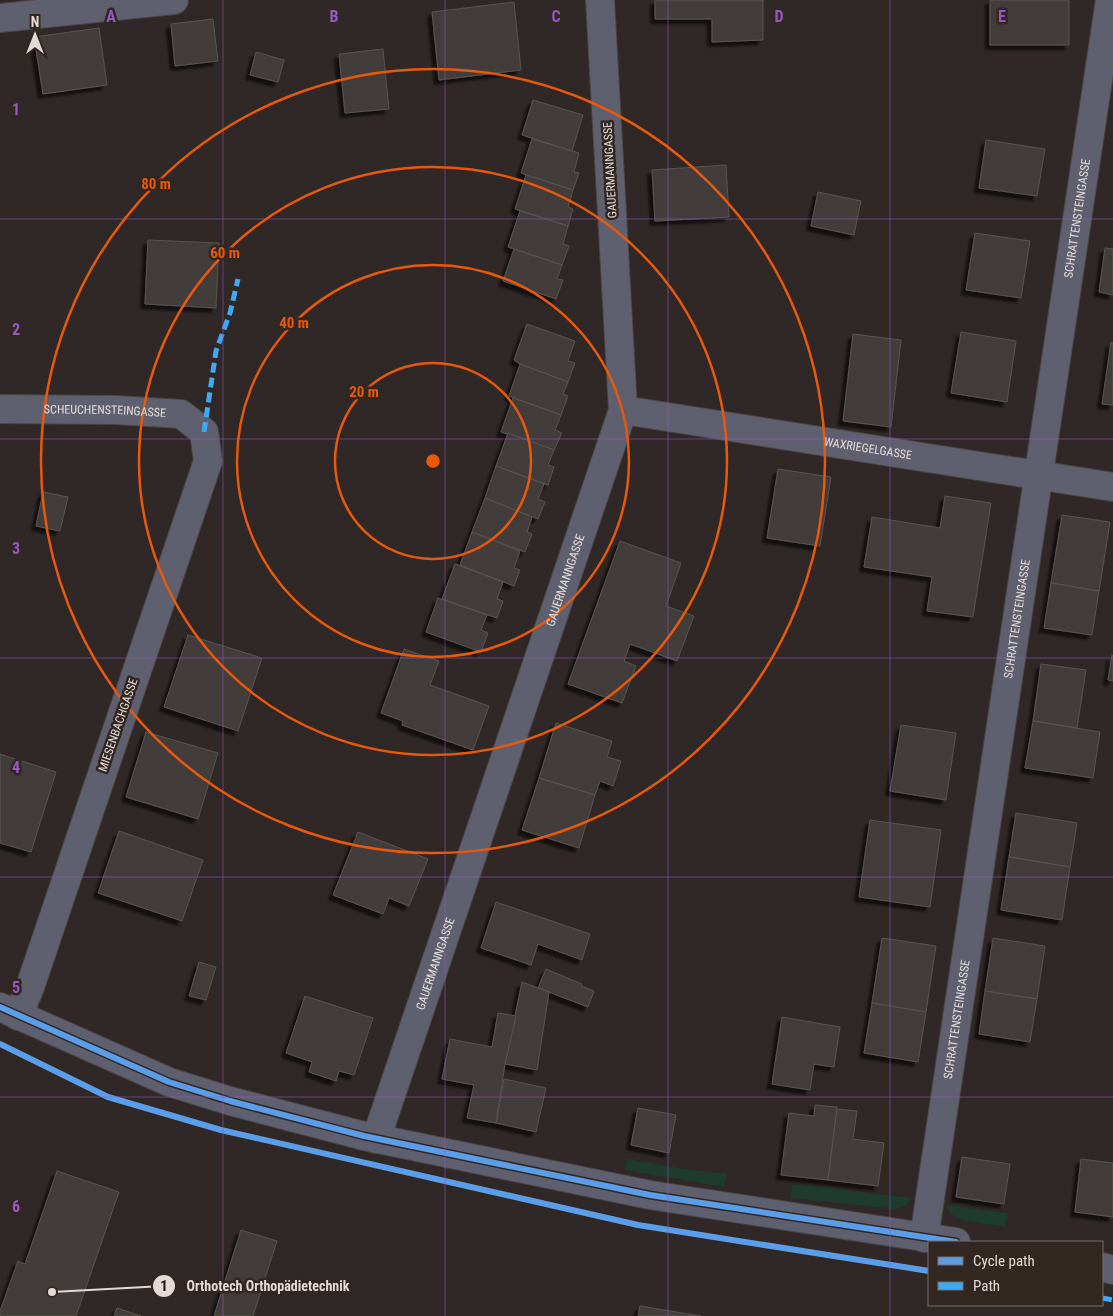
<svg xmlns="http://www.w3.org/2000/svg" width="1113" height="1316" viewBox="0 0 1113 1316" font-family="'Roboto Condensed',sans-serif">
  <defs>
    <filter id="shadow"><feDropShadow dx="-4.5" dy="4.5" stdDeviation="1" flood-color="#0009"/></filter>
  </defs>
  <rect width="100%" height="100%" fill="#2f2826"/>
  <g fill="#1e3b2d">
    <polygon points="627,1159 679,1168 727,1174 724,1187 625,1170"/>
    <polygon points="792,1184 912,1198 906,1205 895,1209 791,1198"/>
    <polygon points="946,1205 1008,1213 1005,1227 961,1220 951,1214"/>
  </g>
  <g fill="#433e3b" stroke="#585350" filter="url(#shadow)">
    <polygon points="655,0 763,0 763,40 712,42 712,19 655,19"/>
    <rect x="990" y="0" width="79" height="45"/>
    <polygon points="514,2 521,70 439,80 432,12"/>
    <polygon points="213,19 218,61 175,66 171,24"/>
    <polygon points="99,28 107,85 43,94 34,37"/>
    <polygon points="383,49 389,109 345,113 339,54"/>
    <polygon points="256,52 284,60 278,82 250,75"/>
    <polygon points="533,100 583,115 572,151 522,135"/>
    <polygon points="532,139 579,153 574,172 579,173 573,190 521,173"/>
    <polygon points="986,140 1045,149 1037,196 979,188"/>
    <polygon points="726,165 729,217 655,221 652,170"/>
    <polygon points="526,175 573,190 568,207 573,209 568,226 515,209"/>
    <polygon points="818,192 861,201 854,235 811,226"/>
    <polygon points="520,211 568,226 563,244 569,246 562,265 508,247"/>
    <polygon points="975,233 1030,241 1021,298 966,290"/>
    <polygon points="148,240 219,243 216,308 145,304"/>
    <polygon points="1105,248 1113,249 1113,295 1099,292"/>
    <polygon points="514,249 562,265 557,279 563,280 556,299 503,281"/>
    <polygon points="527,324 575,341 568,361 575,363 568,382 520,364 514,360"/>
    <polygon points="961,332 1016,341 1007,402 951,393"/>
    <polygon points="853,334 901,340 891,427 843,421"/>
    <polygon points="1111,342 1113,343 1113,405 1102,404"/>
    <polygon points="520,364 568,382 563,394 568,396 561,415 509,396"/>
    <polygon points="513,398 561,415 555,430 562,433 554,450 501,432"/>
    <polygon points="508,433 554,450 548,465 554,467 548,485 496,466"/>
    <polygon points="496,466 544,484 538,499 545,502 538,519 485,498"/>
    <polygon points="778,469 831,477 820,546 767,538"/>
    <polygon points="43,492 68,497 60,531 36,526"/>
    <polygon points="945,496 991,503 973,617 927,611 932,577 864,567 872,517 940,528"/>
    <polygon points="485,498 532,517 527,532 532,534 525,552 472,532"/>
    <polygon points="1062,515 1110,522 1099,591 1051,583"/>
    <polygon points="472,532 520,551 514,568 520,570 514,586 460,565"/>
    <polygon points="620,541 681,563 666,606 694,616 677,661 630,644 624,661 636,666 622,703 568,684"/>
    <polygon points="455,564 503,582 497,599 503,601 497,618 442,599"/>
    <polygon points="1051,583 1099,591 1092,635 1044,628"/>
    <polygon points="438,598 487,615 481,630 488,633 481,652 426,632"/>
    <polygon points="188,635 262,658 238,731 164,707"/>
    <polygon points="404,649 439,661 430,685 489,706 473,750 402,725 403,721 381,713"/>
    <polygon points="1112,655 1113,656 1113,681 1108,680"/>
    <polygon points="1041,664 1086,670 1077,728 1033,721"/>
    <polygon points="1033,721 1100,732 1093,778 1025,768"/>
    <polygon points="556,723 612,741 607,757 621,761 613,786 600,781 595,795 539,778"/>
    <polygon points="901,725 956,733 946,800 890,791"/>
    <polygon points="146,732 218,753 198,819 126,797"/>
    <polygon points="0,754 56,772 31,852 0,843"/>
    <polygon points="539,778 595,795 579,848 522,830"/>
    <polygon points="1016,813 1077,823 1070,867 1009,857"/>
    <polygon points="870,820 941,830 930,907 859,897"/>
    <polygon points="119,831 203,860 182,921 98,893"/>
    <polygon points="358,832 428,859 409,906 389,898 383,914 333,895"/>
    <polygon points="1009,857 1070,867 1062,920 1001,910"/>
    <polygon points="496,902 590,934 582,960 538,944 531,965 481,948"/>
    <polygon points="882,938 936,946 926,1012 872,1003"/>
    <polygon points="993,938 1045,946 1037,999 985,991"/>
    <polygon points="199,962 216,967 206,1000 189,996"/>
    <polygon points="546,969 582,984 581,986 594,991 588,1007 538,988"/>
    <polygon points="522,982 549,992 537,1070 505,1064"/>
    <polygon points="985,991 1037,999 1030,1042 979,1034"/>
    <polygon points="305,996 373,1018 354,1075 339,1071 336,1081 309,1072 312,1062 286,1053"/>
    <polygon points="872,1003 926,1012 918,1062 864,1053"/>
    <polygon points="498,1013 516,1016 505,1064 496,1123 467,1118 474,1085 442,1079 450,1039 492,1047"/>
    <polygon points="782,1017 840,1027 834,1067 814,1064 810,1090 772,1084"/>
    <polygon points="504,1079 546,1088 536,1132 496,1123"/>
    <polygon points="815,1105 837,1107 828,1180 781,1175 789,1113 814,1116"/>
    <polygon points="638,1108 676,1115 669,1153 631,1145"/>
    <polygon points="837,1109 857,1111 853,1139 884,1143 878,1186 828,1180"/>
    <polygon points="962,1157 1010,1164 1004,1204 956,1197"/>
    <polygon points="1081,1159 1113,1163 1113,1217 1075,1212"/>
    <polygon points="57,1171 119,1192 76,1316 0,1316 0,1311 18,1261 25,1264"/>
    <polygon points="241,1230 277,1241 253,1316 214,1316"/>
    <polygon points="640,1306 701,1316 638,1316"/>
    <polygon points="117,1308 141,1316 114,1316"/>
  </g>
  <g fill="none" stroke-linecap="round" stroke-linejoin="round">
    <g stroke="#4b4543" stroke-width="30">
      <g id="street">
        <polyline points="0,18 174,0"/>
        <path id="s1" d="M0 409 116 410 181 414 204 432 208 461 30 987 18 1016"/>
        <path id="s2" d="M623 410 1113 487"/>
        <polyline points="0,1007 169,1082 230,1101 364,1136 650,1195 956,1242"/>
        <path id="s3" d="M376 1139 623 410 600 0"/>
        <path id="s4" d="M924 1238 1110 0"/>
        <polyline points="1102,1267 1113,1270"/>
      </g>
    </g>
    <use href="#street" stroke="#5f606f" stroke-width="28"/>
    <g stroke="#3fa9f5" stroke-width="5" stroke-dasharray="10 5" stroke-linecap="butt">
      <polyline points="204,432 216,351 230,313 238,279"/>
      <polyline points="1102,1298 1113,1300"/>
    </g>
    <g stroke="#332722" stroke-width="9">
      <g id="cycleway">
        <polyline points="0,1007 169,1082 230,1101 364,1136 650,1195 956,1242"/>
        <polyline points="0,1044 108,1097 221,1130 638,1225 929,1271"/>
      </g>
    </g>
    <use href="#cycleway" stroke="#5a9eea" stroke-width="6"/>
  </g>
  <path fill="none" stroke="#9558c5" stroke-width="1" stroke-opacity="0.55" d="M223 0V1316M445 0V1316M668 0V1316M890 0V1316M0 219H1113M0 439H1113M0 658H1113M0 877H1113M0 1097H1113"/>
  <g fill="none" stroke="#e8590c" stroke-width="2.5">
    <circle cx="433" cy="461" r="98"/>
    <circle cx="433" cy="461" r="196"/>
    <circle cx="433" cy="461" r="294"/>
    <circle cx="433" cy="461" r="392"/>
  </g>
  <g text-anchor="middle" dominant-baseline="central" stroke-width="5" stroke-linejoin="round" paint-order="stroke">
    <g font-size="12" fill="#e3dad7" stroke="#332722">
      <text transform="translate(610 170) rotate(-93)">GAUERMANNGASSE</text>
      <text stroke="none"><textPath href="#s4" startOffset="1031">SCHRATTENSTEINGASSE</textPath></text>
      <text stroke="none"><textPath href="#s1" startOffset="105">SCHEUCHENSTEINGASSE</textPath></text>
      <text stroke="none"><textPath href="#s2" startOffset="248">WAXRIEGELGASSE</textPath></text>
      <text stroke="none"><textPath href="#s3" startOffset="590">GAUERMANNGASSE</textPath></text>
      <text stroke="none"><textPath href="#s4" startOffset="626">SCHRATTENSTEINGASSE</textPath></text>
      <text transform="translate(118 725) rotate(-71)">MIESENBACHGASSE</text>
      <text stroke="none"><textPath href="#s3" startOffset="185">GAUERMANNGASSE</textPath></text>
      <text stroke="none"><textPath href="#s4" startOffset="221">SCHRATTENSTEINGASSE</textPath></text>
    </g>
  </g>
  <g font-size="16" text-anchor="middle" font-weight="bold" fill="#9558c5" stroke="#332722" stroke-width="5" stroke-linejoin="round" paint-order="stroke">
    <text x="111" y="22">A</text>
    <text x="334" y="22">B</text>
    <text x="556" y="22">C</text>
    <text x="779" y="22">D</text>
    <text x="1002" y="22">E</text>
    <text x="16" y="115">1</text>
    <text x="16" y="335">2</text>
    <text x="16" y="554">3</text>
    <text x="16" y="773">4</text>
    <text x="16" y="993">5</text>
    <text x="16" y="1212">6</text>
  </g>
  <circle cx="433" cy="461" r="8" fill="#e8590c" stroke="#332722" stroke-width="2.5"/>
  <g font-size="15" text-anchor="middle" font-weight="bold" fill="#e8590c" stroke="#332722" stroke-width="5" stroke-linejoin="round" paint-order="stroke">
    <text x="156" y="189">80 m</text>
    <text x="225" y="258">60 m</text>
    <text x="294" y="328">40 m</text>
    <text x="364" y="397">20 m</text>
  </g>
  <path fill="none" stroke="#e3dad7" stroke-width="2" d="M52 1292L164 1286"/>
  <g fill="#e3dad7" stroke="#332722" stroke-width="2">
    <circle cx="52" cy="1292" r="5"/>
    <circle cx="164" cy="1286" r="12"/>
  </g>
  <g font-size="15" text-anchor="middle" font-weight="bold" fill="#111">
    <text x="164" y="1291">1</text>
  </g>
  <g font-size="14" text-anchor="middle" font-weight="bold" fill="#e3dad7" stroke="#332722" stroke-width="5" stroke-linejoin="round" paint-order="stroke">
    <text x="268" y="1291">Orthotech Orthopädietechnik</text>
  </g>
  <rect x="928" y="1241" width="175" height="65" fill="#332722" stroke="#796f6a"/>
  <rect x="938" y="1257" width="25" height="8" fill="#5a9eea" stroke="#796f6a"/>
  <text x="973" y="1266" font-size="15" fill="#e3dad7">Cycle path</text>
  <rect x="938" y="1282" width="25" height="8" fill="#3fa9f5" stroke="#796f6a"/>
  <text x="973" y="1291" font-size="15" fill="#e3dad7">Path</text>
  <g transform="translate(35 35)" stroke="#332722" stroke-width="4" paint-order="stroke">
  <path d="M0-4L9 19L0 12L-9 19Z" fill="#e3dad7"/>
  <text y="-8" font-size="14" font-weight="bold" text-anchor="middle" fill="#e3dad7">N</text>
  </g>
</svg>
